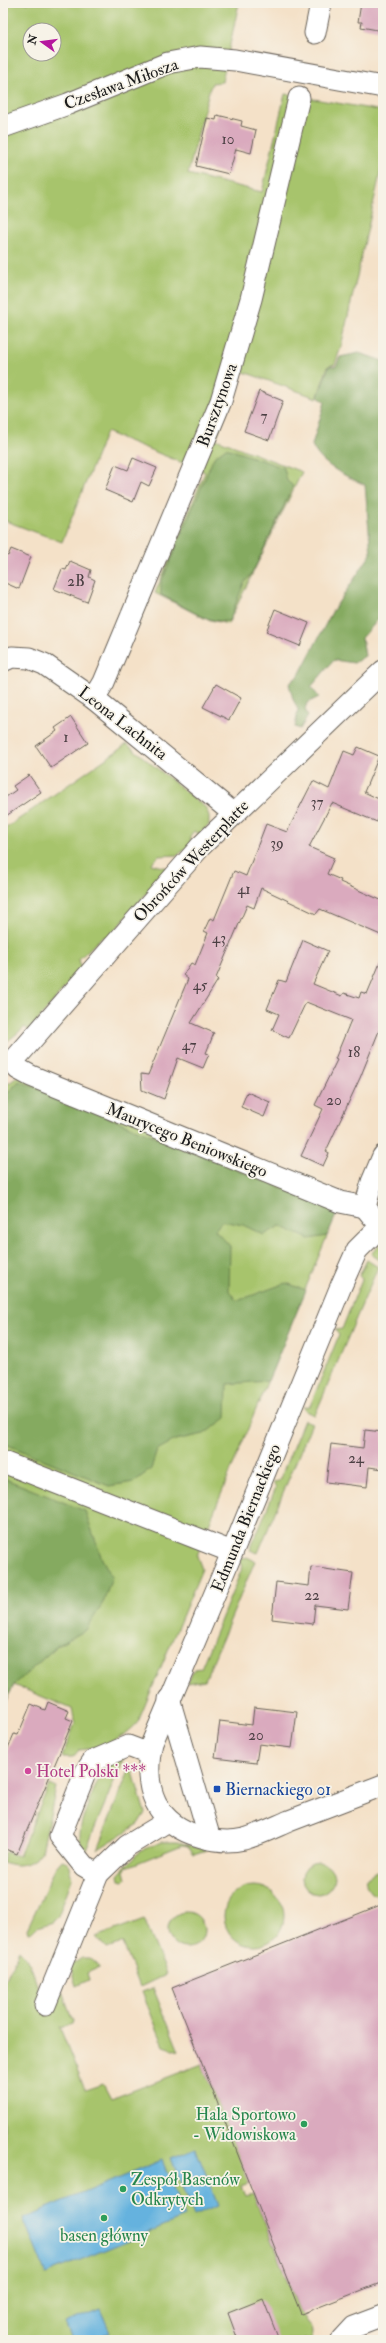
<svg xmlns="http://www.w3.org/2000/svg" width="386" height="2343" viewBox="0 0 386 2343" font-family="'IM FELL Double Pica',serif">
  <rect width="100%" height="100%" fill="#f7f3e8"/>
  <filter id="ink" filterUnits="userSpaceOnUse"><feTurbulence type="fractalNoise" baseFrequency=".025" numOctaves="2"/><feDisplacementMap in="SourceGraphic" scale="8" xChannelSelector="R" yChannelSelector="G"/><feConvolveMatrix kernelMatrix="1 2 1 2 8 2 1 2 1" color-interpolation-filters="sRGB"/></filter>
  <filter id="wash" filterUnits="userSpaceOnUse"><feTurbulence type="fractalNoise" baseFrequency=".012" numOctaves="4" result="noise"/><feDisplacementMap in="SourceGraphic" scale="16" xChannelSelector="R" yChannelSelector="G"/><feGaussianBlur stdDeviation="0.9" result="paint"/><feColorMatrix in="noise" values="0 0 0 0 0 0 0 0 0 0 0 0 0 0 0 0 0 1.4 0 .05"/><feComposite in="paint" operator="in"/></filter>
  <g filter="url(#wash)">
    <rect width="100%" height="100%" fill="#f4e1c8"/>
    <g fill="#a7c46c" stroke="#627044" fill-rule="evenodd">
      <path d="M3 3H239L222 82 212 83 209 91 188 174 262 192 285 94 383 111V161L341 347 335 364 328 366 317 398 241 371 216 439 302 472 228 624 206 619 155 593 205 472 106 432 62 542 3 520ZM30 30H54V54H30Z"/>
      <polygon points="127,744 206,808 209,816 209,825 199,834 194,831 190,836 191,844 178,855 159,856 151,864 168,868 109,937 102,937 79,959 81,968 29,1031 25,1027 3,1045 3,830"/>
      <path d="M30 1068 343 1197 209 1524 197 1556 202 1569 138 1722C125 1738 99 1749 79 1750L73 1757H62L75 1723 72 1709 14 1685 3 1706V1081L9 1083Z"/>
      <polygon points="383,1241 383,1260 381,1261 371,1254"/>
      <polygon points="367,1260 378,1267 315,1415 307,1412 303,1407 310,1406 339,1335 335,1330 342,1329 362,1279 359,1276"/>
      <polygon points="304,1420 312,1423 258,1553 250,1550 276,1487 272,1482 279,1481"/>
      <polygon points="247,1557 255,1561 205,1680 188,1683 194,1669 201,1668 243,1566 239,1560"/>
      <path d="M124 1757 86 1850C67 1838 98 1784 104 1767Z"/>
      <polygon points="131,1765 145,1813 138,1824 97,1850"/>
      <path d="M49 1785 56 1788 42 1851C32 1865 19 1868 3 1862L5 1852 19 1856Z"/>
      <polygon points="161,1842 178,1842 206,1850 194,1854 188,1846 182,1845 127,1867 124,1871 126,1879 124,1881 119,1880 118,1875 139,1852"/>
      <polygon points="62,1860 68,1862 72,1879 58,1916 53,1922 37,1927 32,1932 28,1933 27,1929 56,1867"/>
      <circle cx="318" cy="1878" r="16"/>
      <polygon points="376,1871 383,1873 383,1894 376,1895 372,1893 366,1885 367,1877"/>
      <circle cx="254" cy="1916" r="30"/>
      <circle cx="186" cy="1930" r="18"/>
      <polygon points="144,1919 167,1974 140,1987 123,1943 106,1948 96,1937"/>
      <path d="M19 1950C31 1962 35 1976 39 1993L58 2000 62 1991 73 2021 72 2024 60 2028 85 2090 103 2084 111 2099 202 2064 250 2183 242 2186 246 2195 253 2193C268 2231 282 2269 298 2307 304 2322 318 2324 311 2340H3V1978L6 1979Z"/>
      <polygon points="82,1958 90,1958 100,1967 87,1973 89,1980 76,1986 71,1969 73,1964"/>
      <polygon points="153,1988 179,2051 164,2046 142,1992"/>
    </g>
    <g fill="#85aa60" stroke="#50633e">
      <path d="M359 353 383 361V614L362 638 365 656 354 663 334 660 311 687 319 697 307 703 305 709 308 716 300 729 295 727 298 710 293 699 289 684 299 675 332 612 371 554 365 485C346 476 320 465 312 445L325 402 318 397 329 366H336L340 357Z"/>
      <path d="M226 448 284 468 287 481 293 486 253 572 244 583 229 621C205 624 182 604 161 595V583L214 457Z"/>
      <polygon points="19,1081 338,1211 327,1236 309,1239 280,1226 264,1235 243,1225 222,1221 215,1230 230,1246 229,1291 237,1301 286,1283 306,1290 268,1381 227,1384 226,1418 204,1434 175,1440 157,1450 151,1469 134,1482 109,1486 3,1443 3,1098"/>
      <polygon points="3,1478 85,1511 102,1559 112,1577 104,1601 86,1630 57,1646 14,1685 3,1706"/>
    </g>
    <g fill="#65b2de" stroke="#40677d">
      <polygon points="196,2148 218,2206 193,2216 171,2158"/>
      <polygon points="162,2160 185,2217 46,2274 23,2218"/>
      <polygon points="100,2309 110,2332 90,2340 72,2340 65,2323"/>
    </g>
    <g id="blocks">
      <g fill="#daaabe">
        <polygon points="361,3 383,3 383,31 361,27 362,22 358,22"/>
        <polygon points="217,115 242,121 241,126 256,130 251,153 236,149 229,174 196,166 207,118 216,120"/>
        <polygon points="259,391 283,401 269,440 244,431"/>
        <polygon points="133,458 157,468 149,486 141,482 133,502 105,490 115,465 128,470"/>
        <polygon points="11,549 31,557 19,589 3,582 3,554 8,556"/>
        <polygon points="70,561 91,570 89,577 95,580 87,602 54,589 62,569 66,570"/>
        <polygon points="275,609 309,623 300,646 266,632"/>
        <polygon points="216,684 241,698 229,720 203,707"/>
        <polygon points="71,717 88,743 51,768 36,746 57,731 55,728"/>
        <polygon points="358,747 379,756 364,792 383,801 383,821 378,819 377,822 332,803 309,847 334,858 327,874 341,880 340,882 383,901 383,936 320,909 316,914 261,888 254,908 247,905 216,978 218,980 191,1023 214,1033 206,1053 209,1054 203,1068 178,1058 164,1099 142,1090 141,1074 148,1075 188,979 183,975 191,963 195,965 208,933 204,931 210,918 214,920 234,871 246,876 266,824 287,832 313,781 329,789 344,751 354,755"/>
        <polygon points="29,775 41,792 3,818 3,799 16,790 13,786"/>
        <polygon points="303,940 328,951 313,984 342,996 344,993 359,998 361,992 367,994 383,956 383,1021 360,1078 326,1151 329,1153 323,1166 301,1156 323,1109 315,1105 337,1060 335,1059 351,1020 306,1002 289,1038 272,1030 279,1014 267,1009 279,980 286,982"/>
        <polygon points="247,1092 270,1102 264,1117 241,1107"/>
        <polygon points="365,1430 383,1432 383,1469 369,1467 367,1487 326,1482 331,1444 363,1448"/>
        <polygon points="311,1567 353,1573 348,1609 315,1605 313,1624 272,1619 276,1582 309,1586"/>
        <polygon points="48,1702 69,1711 66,1718 73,1721 17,1854 3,1848 3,1760 14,1734 18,1735 31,1704 45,1710"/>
        <polygon points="254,1707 297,1712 292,1748 259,1744 256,1763 215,1758 220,1721 252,1725"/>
        <polygon points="383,1904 383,2282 301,2314 172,1988"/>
        <polygon points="263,2299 279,2340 238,2340 228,2313"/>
      </g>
    </g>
  </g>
  <g filter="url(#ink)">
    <use href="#blocks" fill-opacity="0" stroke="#686158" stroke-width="1"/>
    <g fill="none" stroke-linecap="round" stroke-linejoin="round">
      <g stroke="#686158" stroke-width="23">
        <g id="minor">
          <polyline points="315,33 321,3"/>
          <polyline points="3,127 68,104 168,63 200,57 235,60 383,87"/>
          <polyline points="3,661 12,657 29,658 44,664 94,699 233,813"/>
          <polyline points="94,699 104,682 221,401 251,299 299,98"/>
          <polyline points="14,1064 15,1059 201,846 383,671"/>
          <polyline points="14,1064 18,1069 31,1076 340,1202 365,1207"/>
          <polyline points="373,1217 365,1207 372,1182 383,1156"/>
          <path d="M383 1224 357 1250 341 1286 234 1548 152 1743C142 1787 155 1825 202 1837 215 1841 231 1842 244 1839 259 1835 275 1827 289 1821 321 1809 352 1797 383 1785"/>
          <polyline points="3,1462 232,1552"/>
          <polyline points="169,1699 210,1839"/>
          <polyline points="98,1874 84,1866 60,1836 86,1771 93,1761 128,1746 149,1754"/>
          <polyline points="45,2005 98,1874 127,1846 168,1821"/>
          <polyline points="342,2340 354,2327 383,2316"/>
        </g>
      </g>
      <use href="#minor" stroke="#fff" stroke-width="21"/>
    </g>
  </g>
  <circle fill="#d1479c" stroke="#f7f3e8" stroke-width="1.5" cx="28" cy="1771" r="4"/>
  <rect fill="#1a4fb4" stroke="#f7f3e8" stroke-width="1.5" x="213" y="1785" width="8" height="8" rx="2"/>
  <g fill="#2e9e5b" stroke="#f7f3e8" stroke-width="1.5">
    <circle cx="304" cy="2124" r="4"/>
    <circle cx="123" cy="2189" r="4"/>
    <circle cx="104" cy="2218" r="4"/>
  </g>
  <g text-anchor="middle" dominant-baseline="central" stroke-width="3.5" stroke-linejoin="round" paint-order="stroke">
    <g font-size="15" fill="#4c4044">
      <text x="228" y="139">10</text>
      <text x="264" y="416">7</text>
      <text x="76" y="581">2B</text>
      <text x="66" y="737">1</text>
      <text x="317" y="802">37</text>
      <text x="277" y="843">39</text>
      <text x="244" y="889">41</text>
      <text x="219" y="938">43</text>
      <text x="200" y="985">45</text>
      <text x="189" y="1045">47</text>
      <text x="354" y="1052">18</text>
      <text x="334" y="1100">20</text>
      <text x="356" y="1458">24</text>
      <text x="312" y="1595">22</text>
      <text x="256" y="1735">20</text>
    </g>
    <g font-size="17" fill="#1c1c1c" stroke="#f7f3e8">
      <text transform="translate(121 84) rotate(-20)">Czesława Miłosza</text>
      <text transform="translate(217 405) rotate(-70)">Bursztynowa</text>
      <text transform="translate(123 723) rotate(38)">Leona Lachnita</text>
      <text transform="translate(191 861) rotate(-47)">Obrońców Westerplatte</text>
      <text transform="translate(187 1140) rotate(22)">Maurycego Beniowskiego</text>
      <text transform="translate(246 1518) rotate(-68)">Edmunda Biernackiego</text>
    </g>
    <g font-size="17" fill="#b23c85" stroke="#f7f3e8" text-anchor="start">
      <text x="36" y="1771">Hotel Polski ***</text>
    </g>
    <g font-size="17" fill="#164399" stroke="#f7f3e8" text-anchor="start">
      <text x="225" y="1789">Biernackiego 01</text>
    </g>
    <g font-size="17" fill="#27864d" stroke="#f7f3e8" text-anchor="end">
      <text x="296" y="2114">Hala Sportowo<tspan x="296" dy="20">- Widowiskowa</tspan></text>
      <text x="131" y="2179" text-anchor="start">Zespół Basenów<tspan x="131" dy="20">Odkrytych</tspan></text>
      <text x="104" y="2235" text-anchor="middle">basen główny</text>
    </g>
  </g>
  <rect width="386" height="2343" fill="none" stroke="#f7f3e8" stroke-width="16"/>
  <g transform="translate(42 42) rotate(284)"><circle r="19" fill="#f7f3e8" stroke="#9f9d96"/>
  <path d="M0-3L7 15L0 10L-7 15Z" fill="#b5179e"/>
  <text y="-6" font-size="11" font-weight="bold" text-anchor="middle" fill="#1c1c1c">N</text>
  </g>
</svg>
